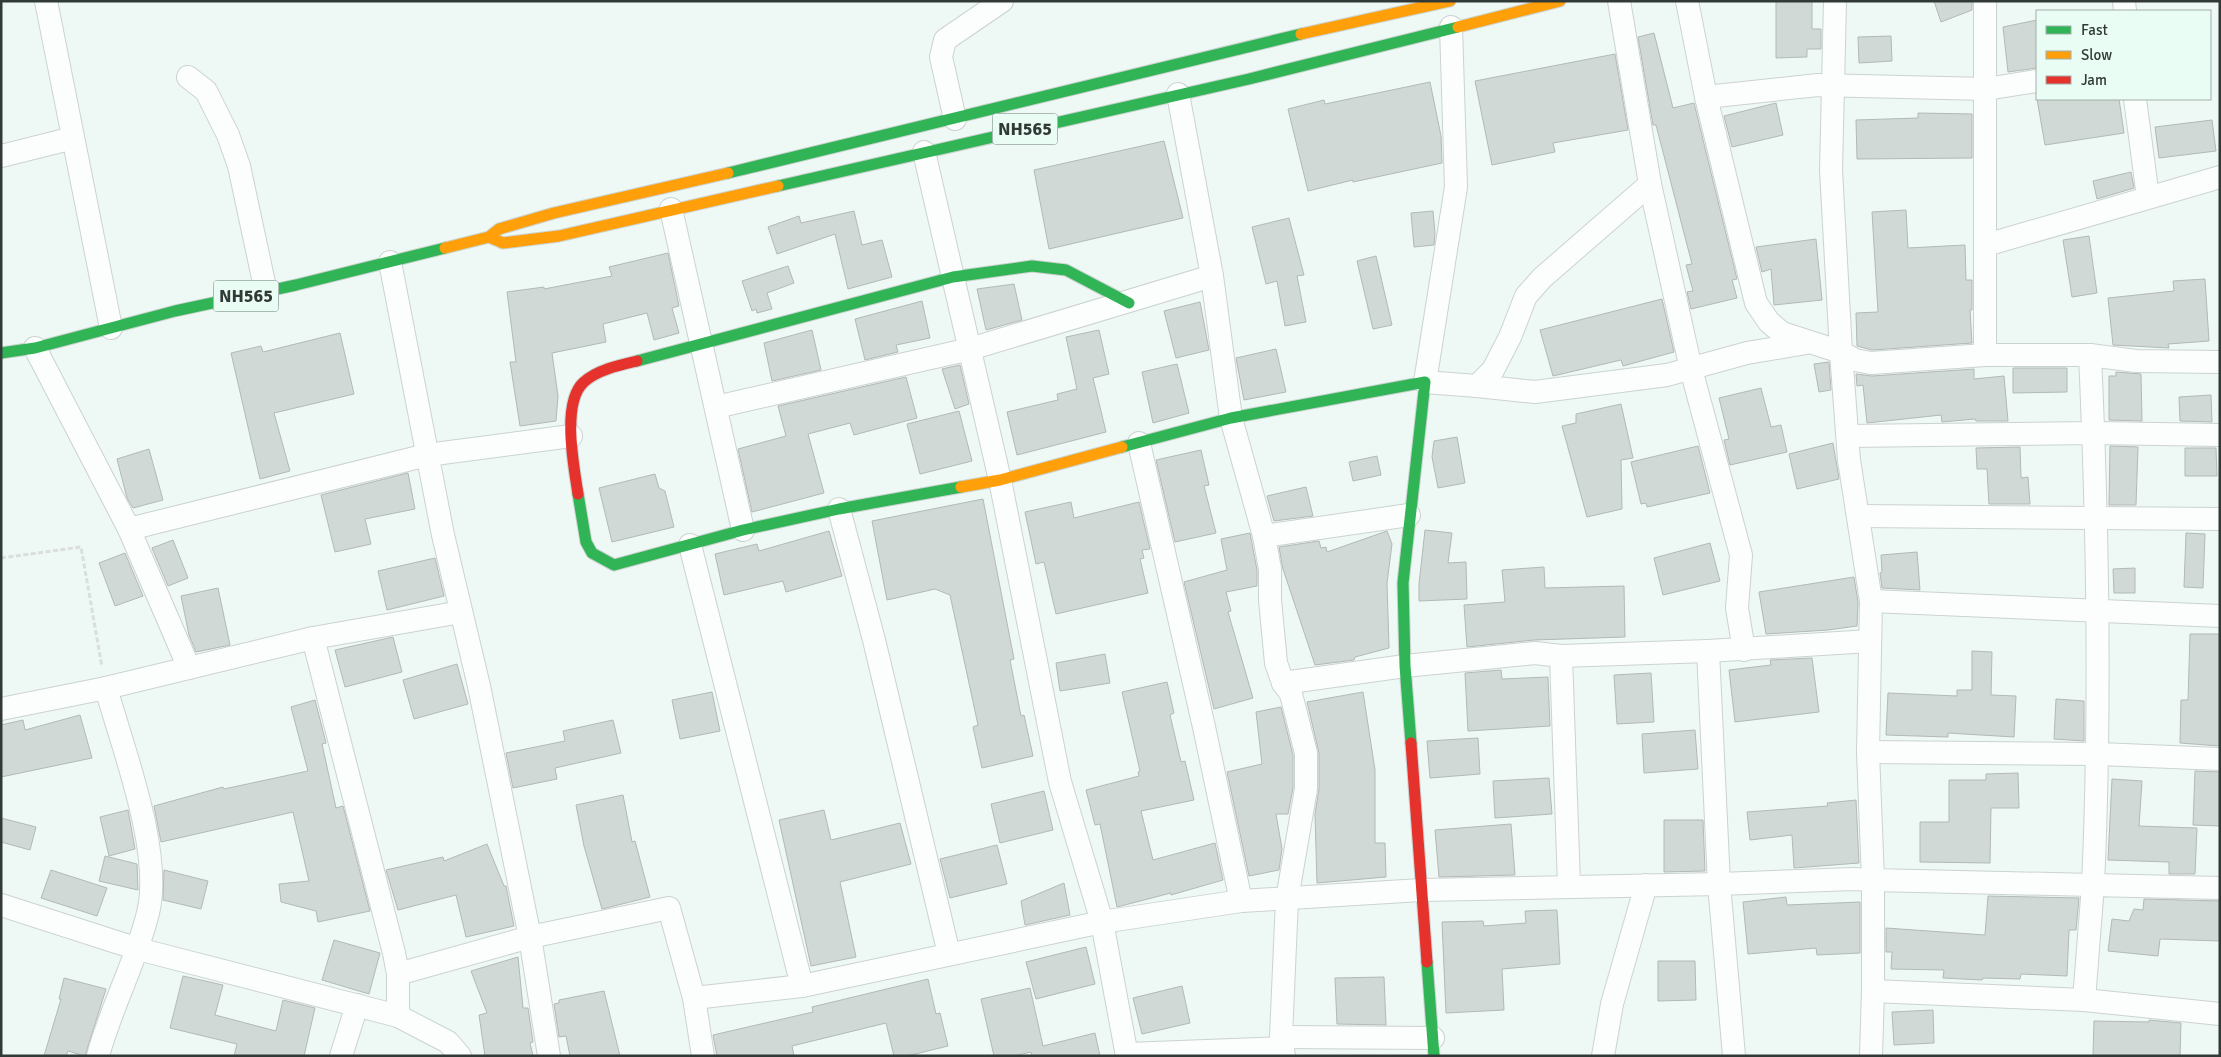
<svg xmlns="http://www.w3.org/2000/svg" width="2221" height="1057" viewBox="0 0 2221 1057" font-family="Signika,sans-serif">
  <rect width="100%" height="100%" fill="#eef8f4"/>
  <g fill="#d1d9d6" stroke="#b2b9b6">
    <polygon points="1776,1 1812,1 1812,29 1821,29 1821,49 1807,49 1807,57 1776,58"/>
    <polygon points="1934,1 1972,1 1972,10 1941,22"/>
    <polygon points="2037,20 2037,68 2008,72 2003,27"/>
    <polygon points="1654,33 1673,108 1694,103 1737,279 1732,280 1737,298 1691,309 1687,292 1693,291 1686,265 1692,264 1656,125 1653,125 1638,37"/>
    <polygon points="1891,36 1892,61 1859,63 1858,37"/>
    <polygon points="1615,54 1628,130 1553,143 1555,152 1492,165 1475,81"/>
    <polygon points="1430,82 1441,136 1442,163 1353,182 1353,180 1308,191 1288,109 1324,100 1325,104"/>
    <polygon points="2037,99 2119,99 2124,133 2045,145"/>
    <polygon points="1776,103 1783,135 1732,147 1724,116"/>
    <polygon points="1918,113 1972,114 1972,158 1857,159 1856,120 1918,118"/>
    <polygon points="2212,120 2216,151 2159,158 2155,127"/>
    <polygon points="1164,141 1183,218 1049,249 1034,170"/>
    <polygon points="2131,172 2134,188 2097,199 2093,181"/>
    <polygon points="1906,210 1908,248 1965,245 1966,280 1972,280 1972,310 1970,310 1972,343 1872,350 1857,346 1856,313 1878,312 1872,212"/>
    <polygon points="854,211 862,245 882,240 892,277 848,289 835,234 777,254 768,227 799,216 801,223"/>
    <polygon points="1433,211 1435,233 1434,245 1414,247 1411,213"/>
    <polygon points="1289,218 1304,275 1297,276 1306,322 1285,326 1277,281 1266,284 1252,227"/>
    <polygon points="2089,236 2097,293 2072,297 2063,240"/>
    <polygon points="1816,239 1822,300 1774,305 1771,269 1762,272 1756,247"/>
    <polygon points="668,253 679,306 672,308 679,333 654,340 647,313 603,324 606,342 552,353 558,396 556,421 520,426 510,362 516,362 507,292 544,287 544,289 612,276 609,267"/>
    <polygon points="1376,256 1392,325 1373,329 1357,261"/>
    <polygon points="788,266 794,283 767,293 772,309 757,313 756,309 752,311 742,281"/>
    <polygon points="2205,279 2209,341 2168,344 2169,348 2113,345 2108,298 2174,291 2173,281"/>
    <polygon points="1014,284 1022,320 986,330 977,289"/>
    <polygon points="1662,299 1674,352 1623,366 1621,360 1553,376 1540,330"/>
    <polygon points="922,301 930,338 896,345 898,352 865,360 855,319"/>
    <polygon points="1200,302 1209,350 1176,358 1164,311"/>
    <polygon points="812,330 821,370 772,381 764,343"/>
    <polygon points="1099,330 1109,374 1093,378 1106,432 1017,455 1007,412 1058,400 1057,394 1077,389 1066,337"/>
    <polygon points="340,333 354,394 274,413 290,471 260,479 231,353 261,346 263,352"/>
    <polygon points="1276,349 1286,392 1244,400 1236,358"/>
    <polygon points="1829,362 1831,390 1819,392 1814,364"/>
    <polygon points="1177,364 1189,413 1153,423 1142,372"/>
    <polygon points="960,365 969,404 955,409 942,369"/>
    <polygon points="2013,368 2067,368 2067,392 2013,393"/>
    <polygon points="1974,369 1974,379 2004,376 2008,421 1976,421 1975,419 1942,422 1941,415 1867,423 1863,385 1857,386 1856,374 1872,376"/>
    <polygon points="2116,372 2141,374 2142,421 2109,420 2109,376 2116,376"/>
    <polygon points="906,377 917,418 854,435 850,423 808,434 824,493 752,512 738,449 786,436 778,406"/>
    <polygon points="1761,388 1771,427 1781,425 1787,452 1730,465 1724,440 1729,439 1719,398"/>
    <polygon points="2211,395 2212,422 2180,421 2179,397"/>
    <polygon points="1621,404 1633,458 1621,460 1622,509 1587,517 1562,426 1576,423 1576,414"/>
    <polygon points="959,411 972,461 920,474 907,424"/>
    <polygon points="1457,437 1465,483 1438,488 1432,457 1434,441"/>
    <polygon points="1833,443 1839,479 1797,489 1789,454"/>
    <polygon points="1698,446 1710,493 1647,507 1646,503 1641,504 1631,462"/>
    <polygon points="2110,446 2138,447 2136,505 2109,505"/>
    <polygon points="2020,447 2021,478 2028,477 2030,504 1989,504 1987,469 1977,469 1976,448"/>
    <polygon points="2185,448 2216,448 2217,476 2185,476"/>
    <polygon points="149,449 163,500 133,508 127,498 117,459"/>
    <polygon points="1201,450 1209,485 1204,486 1216,533 1175,542 1156,460"/>
    <polygon points="1377,456 1381,475 1353,481 1349,462"/>
    <polygon points="408,473 415,509 365,519 371,544 335,552 321,495"/>
    <polygon points="655,474 659,488 665,491 674,527 612,542 599,488"/>
    <polygon points="1306,487 1313,516 1274,521 1267,496"/>
    <polygon points="983,499 1014,659 1010,660 1021,716 1024,715 1033,756 982,768 973,727 978,725 950,595 935,589 887,600 872,521"/>
    <polygon points="1071,502 1074,518 1139,502 1150,549 1142,550 1144,558 1140,559 1148,593 1056,614 1044,562 1036,564 1025,512"/>
    <polygon points="1425,530 1452,533 1448,563 1466,562 1467,599 1419,601 1419,584"/>
    <polygon points="829,531 842,576 786,592 783,581 724,595 715,554 757,544 759,551"/>
    <polygon points="1387,531 1392,544 1387,583 1389,648 1355,657 1354,660 1315,665 1283,569 1279,547 1319,541 1321,548 1326,547 1327,552"/>
    <polygon points="1250,533 1257,570 1257,586 1226,592 1231,611 1228,612 1253,698 1214,709 1184,582 1227,570 1221,539"/>
    <polygon points="2186,533 2205,534 2203,588 2184,587"/>
    <polygon points="173,540 188,578 168,586 152,548"/>
    <polygon points="1710,543 1720,581 1663,595 1654,558"/>
    <polygon points="1917,552 1920,590 1882,588 1880,573 1882,572 1881,555"/>
    <polygon points="125,553 143,596 115,606 99,563"/>
    <polygon points="435,558 444,596 387,610 378,571"/>
    <polygon points="1544,567 1545,588 1624,586 1625,637 1534,640 1467,647 1464,605 1505,602 1502,570"/>
    <polygon points="2135,568 2135,593 2114,593 2113,569"/>
    <polygon points="1854,577 1858,602 1857,626 1828,630 1766,634 1759,592"/>
    <polygon points="218,588 230,645 196,652 189,635 181,596"/>
    <polygon points="2190,634 2220,634 2220,746 2180,743 2181,700 2188,700"/>
    <polygon points="393,637 402,672 345,687 335,650"/>
    <polygon points="1972,651 1992,652 1991,695 2016,696 2014,737 1948,733 1948,737 1886,735 1888,693 1957,696 1957,690 1972,690"/>
    <polygon points="1105,654 1110,683 1060,691 1056,663"/>
    <polygon points="1812,658 1819,712 1735,722 1729,670 1771,665 1770,660"/>
    <polygon points="457,664 468,704 414,719 403,680"/>
    <polygon points="1501,670 1502,679 1548,677 1550,726 1468,731 1465,673"/>
    <polygon points="1651,673 1654,722 1617,724 1614,675"/>
    <polygon points="1167,682 1174,713 1170,715 1181,762 1185,761 1194,800 1141,811 1153,860 1215,843 1223,880 1171,895 1171,893 1117,907 1100,824 1095,825 1086,790 1139,776 1138,772 1140,771 1122,692"/>
    <polygon points="712,692 720,731 680,739 672,700"/>
    <polygon points="1363,692 1375,770 1375,843 1385,843 1386,877 1317,883 1315,814 1319,789 1319,753 1307,702"/>
    <polygon points="2056,699 2084,701 2084,741 2054,739"/>
    <polygon points="315,700 326,743 322,744 336,808 343,806 370,911 318,922 316,911 281,902 279,884 309,881 293,812 161,842 154,806 223,787 224,789 308,771 291,707"/>
    <polygon points="1281,707 1293,755 1293,788 1288,814 1276,814 1282,849 1279,870 1249,876 1227,772 1262,764 1256,712"/>
    <polygon points="80,715 92,758 1,777 1,725 23,720 25,730"/>
    <polygon points="613,720 621,753 555,768 557,779 513,788 506,753 565,741 563,731"/>
    <polygon points="1695,730 1698,769 1644,773 1642,734"/>
    <polygon points="1478,738 1480,774 1430,778 1427,741"/>
    <polygon points="2195,771 2220,772 2220,826 2193,825"/>
    <polygon points="2018,773 2019,808 1991,808 1990,863 1920,862 1920,822 1949,822 1949,780 1986,780 1986,774"/>
    <polygon points="1549,778 1552,814 1495,818 1493,781"/>
    <polygon points="2112,779 2142,781 2139,826 2197,828 2195,874 2169,874 2169,862 2108,860"/>
    <polygon points="1044,791 1053,830 1000,843 991,804"/>
    <polygon points="623,795 632,842 635,841 650,897 602,909 584,846 576,805"/>
    <polygon points="1856,800 1859,863 1794,868 1792,835 1750,840 1747,812 1828,806 1827,803"/>
    <polygon points="128,810 135,849 109,856 100,817"/>
    <polygon points="824,810 831,840 900,823 911,864 840,882 856,957 811,966 779,820"/>
    <polygon points="1,818 36,827 30,850 1,842"/>
    <polygon points="1664,820 1703,820 1705,871 1664,872"/>
    <polygon points="1511,824 1515,875 1439,877 1435,830"/>
    <polygon points="487,844 504,886 506,886 514,926 466,937 456,895 398,910 386,870 443,857 444,861"/>
    <polygon points="997,845 1007,884 950,898 940,859"/>
    <polygon points="105,856 137,864 138,890 99,881"/>
    <polygon points="51,870 107,888 97,916 41,898"/>
    <polygon points="164,870 208,881 201,909 163,900"/>
    <polygon points="1064,883 1070,915 1025,925 1021,901"/>
    <polygon points="1988,896 2079,898 2076,930 2069,930 2067,976 2021,974 2020,979 1983,978 1982,980 1943,978 1944,970 1891,969 1892,952 1886,952 1886,928 1985,935"/>
    <polygon points="1786,897 1787,905 1860,902 1860,953 1817,955 1816,948 1748,954 1743,902"/>
    <polygon points="2144,899 2220,901 2220,941 2160,939 2158,956 2108,951 2112,919 2129,921 2134,909 2143,910"/>
    <polygon points="1557,910 1560,964 1502,969 1504,1010 1446,1013 1442,922 1483,921 1484,926 1526,923 1525,911"/>
    <polygon points="334,940 380,953 369,994 322,980"/>
    <polygon points="1086,947 1095,984 1036,999 1026,962"/>
    <polygon points="518,957 523,1008 528,1008 533,1042 530,1043 533,1056 485,1056 479,1015 487,1013 471,971"/>
    <polygon points="1658,961 1695,961 1696,1000 1658,1001"/>
    <polygon points="183,976 223,985 215,1015 276,1031 283,1000 315,1008 304,1056 234,1056 237,1044 170,1028"/>
    <polygon points="1384,977 1386,1025 1337,1024 1335,978"/>
    <polygon points="64,978 106,989 85,1056 68,1051 66,1056 44,1056 61,999 59,999"/>
    <polygon points="928,979 936,1014 940,1013 948,1046 907,1056 894,1056 886,1023 792,1046 794,1056 717,1056 713,1035 813,1012 812,1007"/>
    <polygon points="1182,986 1190,1023 1142,1034 1133,998"/>
    <polygon points="1030,988 1043,1046 1095,1033 1100,1056 1032,1056 1031,1052 1014,1056 994,1056 981,999"/>
    <polygon points="604,991 620,1056 570,1056 566,1036 559,1037 554,1004 559,1003 559,1000"/>
    <polygon points="1933,1010 1934,1043 1894,1045 1892,1012"/>
    <polygon points="2149,1020 2181,1023 2180,1056 2093,1056 2094,1021 2149,1022"/>
  </g>
  <g fill="none" stroke-linecap="round" stroke-linejoin="round">
    <g stroke="#cbd3d0" stroke-width="24">
      <g id="street">
        <polyline points="46,1 111,328"/>
        <path d="M1687 1 1706 97 1756 303 1769 322 1782 333 1841 352 1849 460 1871 601 1868 752 1873 880 2093 885C2101 709 2098 531 2090 355"/>
        <polyline points="1835,1 1831,170 1841,352 1855,360 1871,363 1985,355 2090,355 2136,361 2220,362"/>
        <polyline points="1985,1 1985,355"/>
        <polyline points="2124,1 2125,11"/>
        <polyline points="1451,27 1456,187 1425,382 1477,386 1493,370 1510,337 1526,296 1542,278 1650,184 1619,1"/>
        <polyline points="188,77 206,91 228,135 239,166 266,292"/>
        <polyline points="1178,94 1212,276 1231,418 1264,536 1270,569 1270,600 1276,663 1283,683 1291,694 1306,753 1306,789 1287,899 1281,1037 1284,1056"/>
        <polyline points="1706,97 1818,85 1986,89 2037,81"/>
        <polyline points="2135,99 2148,197"/>
        <polyline points="955,119 941,57 945,40 1002,1"/>
        <polyline points="924,152 1000,480 1060,782 1102,922 1127,1056"/>
        <polyline points="1,156 73,138"/>
        <polyline points="1650,184 1691,369 1741,555 1737,608 1744,650"/>
        <polyline points="671,209 743,530"/>
        <polyline points="1986,245 2220,177"/>
        <polyline points="390,262 443,535 479,686 530,937 669,908 694,998 703,1056"/>
        <polyline points="35,348 129,529 189,668"/>
        <polyline points="1477,386 1535,392 1667,375 1747,353 1806,343"/>
        <polyline points="716,407 970,349 1212,276"/>
        <polyline points="1848,436 2094,433 2220,435"/>
        <polyline points="1139,443 1204,727 1241,901"/>
        <polyline points="839,509 874,640 949,954"/>
        <polyline points="1858,516 2220,519"/>
        <polyline points="129,529 427,455 571,436"/>
        <polyline points="1264,536 1409,515"/>
        <polyline points="690,545 802,986"/>
        <polyline points="1871,601 2220,616"/>
        <polyline points="313,638 394,953 398,974 398,1016"/>
        <polyline points="1708,651 1870,641"/>
        <polyline points="1561,656 1569,885"/>
        <polyline points="1283,683 1405,666 1535,653 1561,656 1708,651 1719,884 1734,1056"/>
        <polyline points="1,709 106,688 313,638 461,612"/>
        <polyline points="1868,752 2099,754 2220,759"/>
        <polyline points="2220,888 2093,885 2084,1000 2220,1014"/>
        <polyline points="1,905 138,949 398,1016 448,1042 460,1056"/>
        <polyline points="398,974 530,937 549,1056"/>
        <polyline points="694,998 802,986 1102,922 1241,901 1421,890 1719,884 1853,879 1873,880 1873,991 2084,1000"/>
        <polyline points="1281,1037 1433,1038"/>
        <polyline points="1127,1054 1283,1048"/>
        <path d="M98 1056C111 1007 136 962 148 913 163 852 123 749 106 688"/>
        <polyline points="341,1056 357,1005"/>
        <polyline points="1603,1056 1612,1004 1646,885"/>
        <polyline points="1871,1056 1873,991"/>
      </g>
    </g>
    <g stroke="#cbd3d0" stroke-width="13">
      <g id="fast">
        <polyline points="728,173 1301,34"/>
        <polyline points="778,186 1249,79 1458,27"/>
        <polyline points="1,353 35,348 175,311 296,285 445,248"/>
        <polyline points="637,361 953,277 1032,266 1066,270 1129,303"/>
        <polyline points="1122,447 1231,418 1425,382 1403,583 1405,666 1411,743"/>
        <polyline points="578,494 586,542 592,553 614,565 743,530 839,509 961,487"/>
        <polyline points="1427,962 1434,1056"/>
      </g>
    </g>
    <g stroke="#cbd3d0" stroke-width="13">
      <g id="slow">
        <polyline points="1458,27 1560,1"/>
        <polyline points="1301,34 1450,1"/>
        <polyline points="489,237 503,243 559,236 778,186"/>
        <polyline points="445,248 489,237 499,229 554,213 728,173"/>
        <polyline points="961,487 1000,480 1122,447"/>
      </g>
    </g>
    <g stroke="#cbd3d0" stroke-width="13">
      <g id="jam">
        <path d="M578 494C574 467 561 402 584 382 597 370 620 365 637 361"/>
        <polyline points="1411,743 1427,962"/>
      </g>
    </g>
    <polyline stroke="#dadedc" stroke-width="3" stroke-dasharray="5 2.5" stroke-linecap="butt" points="1,558 81,547 102,667"/>
    <use href="#street" stroke="#fcfefd" stroke-width="22"/>
    <use href="#fast" stroke="#30b455" stroke-width="11"/>
    <use href="#slow" stroke="#ff9f0a" stroke-width="11"/>
    <use href="#jam" stroke="#e5322d" stroke-width="11"/>
  </g>
  <g text-anchor="middle" dominant-baseline="central" stroke-width="4" stroke-linejoin="round" paint-order="stroke">
    <g fill="#e9fdf5" stroke="#697470" stroke-width="1">
      <rect x="992.5" y="113.5" width="65" height="31" rx="4"/>
      <rect x="213.5" y="280.5" width="65" height="31" rx="4"/>
    </g>
    <g font-size="18" font-weight="bold" fill="#323a37">
      <text x="1025" y="129">NH565</text>
      <text x="246" y="296">NH565</text>
    </g>
  </g>
  <rect width="2221" height="1057" fill="none" stroke="#323a37" stroke-width="5"/>
  <rect x="2036" y="10" width="175" height="90" fill="#e9fdf5" stroke="#a0afa9"/>
  <rect x="2046" y="26" width="25" height="8" fill="#30b455" stroke="#a0afa9"/>
  <text x="2081" y="35" font-size="15" fill="#323a37">Fast</text>
  <rect x="2046" y="51" width="25" height="8" fill="#ff9f0a" stroke="#a0afa9"/>
  <text x="2081" y="60" font-size="15" fill="#323a37">Slow</text>
  <rect x="2046" y="76" width="25" height="8" fill="#e5322d" stroke="#a0afa9"/>
  <text x="2081" y="85" font-size="15" fill="#323a37">Jam</text>
</svg>
